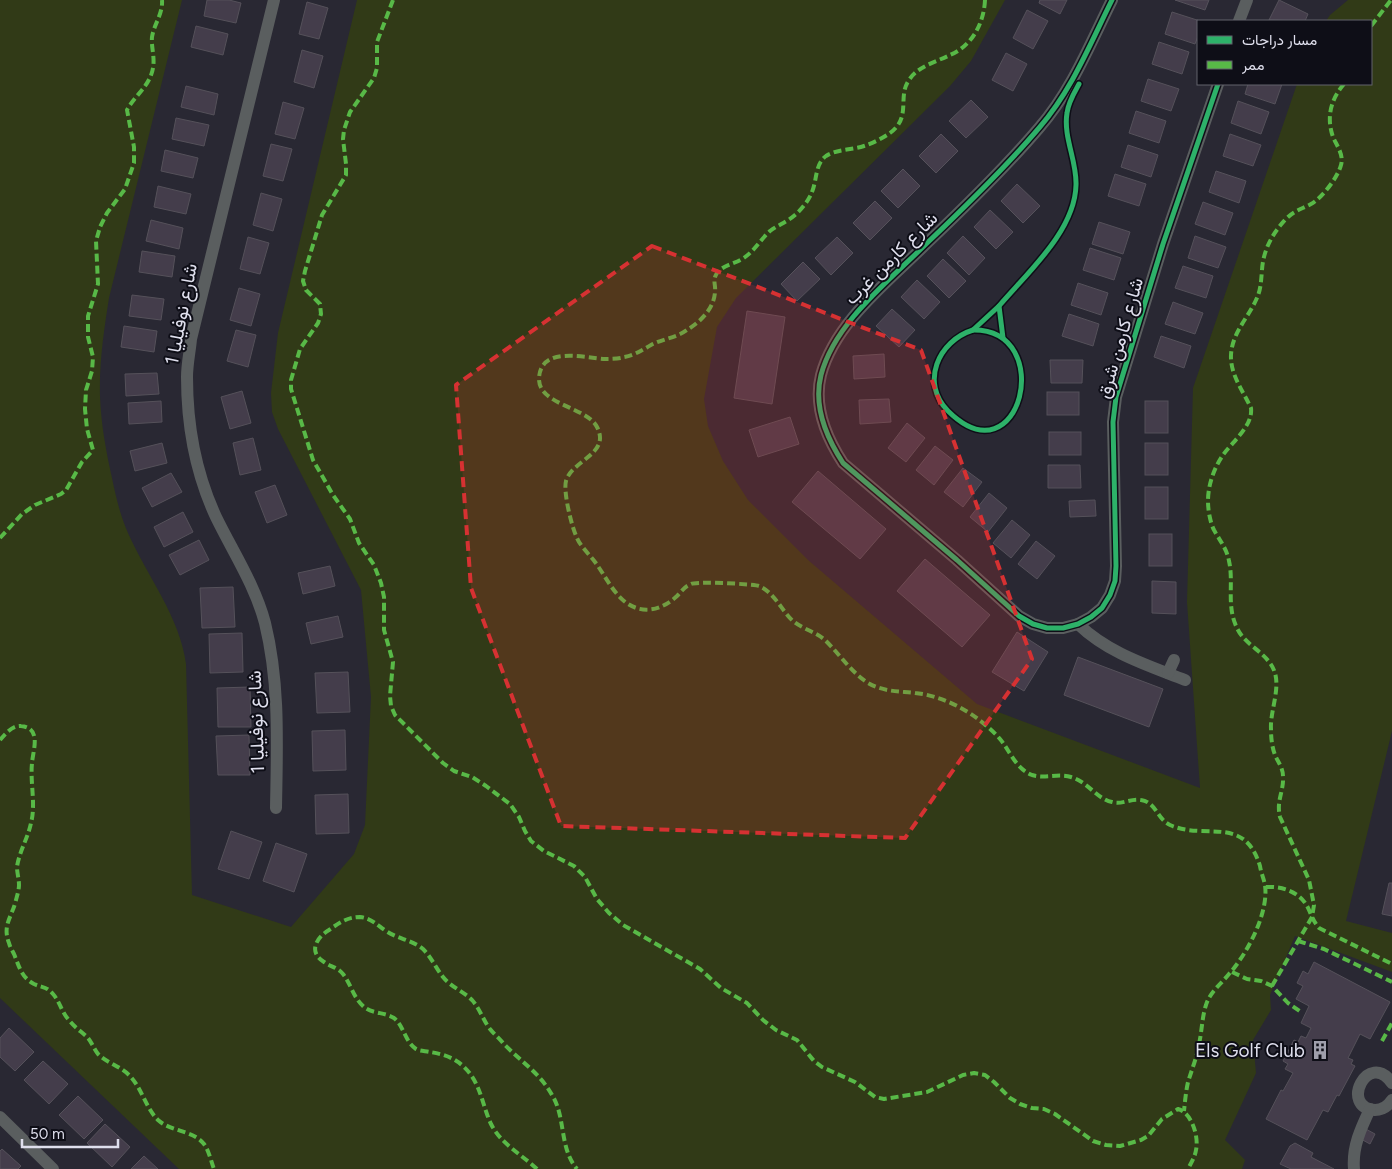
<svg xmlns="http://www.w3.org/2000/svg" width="1392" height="1169" viewBox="0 0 1392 1169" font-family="Figtree,Vazirmatn,sans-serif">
  <rect width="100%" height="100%" fill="#292833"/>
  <path fill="#313a17" d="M0 0H182L109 298C104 330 99 363 100 396 101 424 106 451 112 478 116 497 120 515 128 533 147 576 180 617 186 664L192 895 291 927 354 854 365 825 371 697 361 590 278 429 272 412 271 393 278 333 357 0H1005L971 61 950 86 736 298 717 327 704 399 708 426 723 461 748 500 808 560 977 704 1200 788 1187 602 1193 388 1297 84H1371V21H1326L1330 15 1348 0H1392V731L1346 921 1392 933V972L1295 936 1270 995 1271 1010 1253 1040 1256 1073 1225 1140 1245 1160 1242 1169H179L0 998Z"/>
  <g fill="#443d4b" stroke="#55515a">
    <polygon points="207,0 229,0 241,3 236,23 204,16"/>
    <polygon points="1040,0 1067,0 1060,14 1039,3"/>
    <polygon points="1175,0 1209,0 1205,10"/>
    <polygon points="1279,0 1308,14 1305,21 1269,20"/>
    <polygon points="307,2 328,8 319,39 299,34"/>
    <polygon points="1027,10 1048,21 1033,49 1013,38"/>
    <polygon points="1172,12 1200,21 1198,21 1198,36 1195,44 1165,34"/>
    <polygon points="196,26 228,34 223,55 191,47"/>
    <polygon points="1159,42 1189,52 1182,74 1152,64"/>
    <polygon points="302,50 323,56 314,88 294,82"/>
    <polygon points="1006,53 1027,64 1013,91 992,80"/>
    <polygon points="1148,79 1179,89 1171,111 1141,101"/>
    <polygon points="1248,84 1282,84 1275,104 1245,94"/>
    <polygon points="186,86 218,94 214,115 181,107"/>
    <polygon points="971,100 988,117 966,138 949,121"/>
    <polygon points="1238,101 1269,112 1261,134 1231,123"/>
    <polygon points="283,102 304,108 295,139 275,134"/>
    <polygon points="1136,111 1166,121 1159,143 1129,133"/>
    <polygon points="176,118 209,125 204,146 172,139"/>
    <polygon points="941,134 958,151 936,173 919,156"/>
    <polygon points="1230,134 1261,145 1253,166 1223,156"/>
    <polygon points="271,144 292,149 283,181 263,176"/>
    <polygon points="1128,145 1158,155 1151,177 1121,167"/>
    <polygon points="165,150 198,158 193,178 161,171"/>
    <polygon points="903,169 920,186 898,208 881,191"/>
    <polygon points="1216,171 1246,181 1239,203 1209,192"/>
    <polygon points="1115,174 1146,184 1139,206 1108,196"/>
    <polygon points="1017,184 1040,206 1023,223 1001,201"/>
    <polygon points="158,186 191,194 186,214 154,207"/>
    <polygon points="261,193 282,199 273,231 253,225"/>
    <polygon points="875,201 892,218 870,240 853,223"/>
    <polygon points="1203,202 1233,213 1225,235 1195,224"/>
    <polygon points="990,210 1013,232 996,249 974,227"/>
    <polygon points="151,220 183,228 179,249 146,241"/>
    <polygon points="1099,222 1130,232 1123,254 1092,244"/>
    <polygon points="963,236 985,258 969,275 947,253"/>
    <polygon points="1195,236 1226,247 1218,268 1188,258"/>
    <polygon points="248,237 269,243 260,274 240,269"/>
    <polygon points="837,237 853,253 831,275 815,258"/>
    <polygon points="1090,248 1121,258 1114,280 1083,270"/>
    <polygon points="142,251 175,256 172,277 139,272"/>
    <polygon points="943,259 966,281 949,298 927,276"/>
    <polygon points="803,262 820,279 797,301 781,284"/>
    <polygon points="1183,266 1213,276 1206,298 1175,288"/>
    <polygon points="917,280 940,302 924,319 901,297"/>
    <polygon points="1078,283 1108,293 1101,315 1071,305"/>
    <polygon points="239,288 260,294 251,326 230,320"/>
    <polygon points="132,295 164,299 161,320 129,316"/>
    <polygon points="1173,302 1203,313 1195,334 1165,324"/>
    <polygon points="892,309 915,330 899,347 876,326"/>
    <polygon points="747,311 785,317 772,404 734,398"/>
    <polygon points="1069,314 1099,324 1093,346 1062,336"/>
    <polygon points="124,326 157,331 154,352 121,347"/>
    <polygon points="236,330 256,335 248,367 227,361"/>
    <polygon points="1161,336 1191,346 1184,368 1154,357"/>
    <polygon points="884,354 885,377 854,379 853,356"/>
    <polygon points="1050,360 1083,360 1082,383 1051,383"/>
    <polygon points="157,373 159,394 126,396 125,374"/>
    <polygon points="242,391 251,423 230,429 221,397"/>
    <rect x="1047" y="392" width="32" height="23"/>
    <polygon points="889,399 891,422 860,424 859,400"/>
    <polygon points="161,401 162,422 129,424 128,403"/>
    <rect x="1145" y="401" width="23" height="32"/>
    <polygon points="790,417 799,444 758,457 749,430"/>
    <polygon points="907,423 925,438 906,462 888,448"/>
    <rect x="1049" y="432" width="32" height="23"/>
    <polygon points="253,438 261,470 240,475 233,443"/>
    <polygon points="162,443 167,463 135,471 130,451"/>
    <rect x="1145" y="443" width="23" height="32"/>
    <polygon points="935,446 953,460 934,485 916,470"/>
    <polygon points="1048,465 1080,465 1081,488 1048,488"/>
    <polygon points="963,468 982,482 963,507 944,492"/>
    <polygon points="818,471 886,529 860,559 792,502"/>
    <polygon points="171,473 182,492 152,507 142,488"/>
    <polygon points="275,485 287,515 267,523 255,492"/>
    <rect x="1145" y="487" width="23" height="32"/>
    <polygon points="989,493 1007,508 988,532 970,517"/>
    <polygon points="1095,500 1096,516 1070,517 1069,501"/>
    <polygon points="183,512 193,532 164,547 154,527"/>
    <polygon points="1012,520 1030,535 1011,558 993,543"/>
    <rect x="1149" y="534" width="23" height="32"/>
    <polygon points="199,540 209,560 180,575 169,555"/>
    <polygon points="1036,541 1055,556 1037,579 1018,564"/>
    <polygon points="925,559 990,615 962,647 897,591"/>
    <polygon points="330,566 335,586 303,594 298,573"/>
    <polygon points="1152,581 1176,582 1176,614 1152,613"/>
    <polygon points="233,587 235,627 202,628 200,588"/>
    <polygon points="338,616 343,637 311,644 306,623"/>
    <polygon points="1017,632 1048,652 1024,691 992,672"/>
    <polygon points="242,633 243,672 210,673 209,634"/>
    <polygon points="1078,657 1163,689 1149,727 1064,695"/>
    <polygon points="348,672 350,712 317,713 315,673"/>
    <polygon points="250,687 251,727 218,727 217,688"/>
    <polygon points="345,730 346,770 313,771 312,731"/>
    <polygon points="249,735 250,775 218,775 216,736"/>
    <polygon points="348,794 349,833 316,834 315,795"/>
    <polygon points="231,831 262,842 249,879 218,869"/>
    <polygon points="276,843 307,854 294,892 263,881"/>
    <polygon points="1389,883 1392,883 1392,916 1382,914"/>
    <polygon points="1314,962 1390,1002 1370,1039 1360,1034 1348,1058 1353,1060 1351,1064 1355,1066 1339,1096 1337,1095 1328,1112 1323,1110 1307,1140 1266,1119 1281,1090 1283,1091 1293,1073 1285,1069 1288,1064 1283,1061 1294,1040 1298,1042 1301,1036 1306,1038 1311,1028 1301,1023 1309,1006 1296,999 1303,986 1297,983 1303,971 1308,974"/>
    <polygon points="9,1028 34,1052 15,1071 0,1057 0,1038"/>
    <polygon points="43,1061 68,1084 49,1104 24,1080"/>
    <polygon points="78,1096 103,1120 84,1139 59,1115"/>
    <polygon points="105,1124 130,1147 112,1167 87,1143"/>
    <polygon points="1364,1128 1375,1134 1370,1144 1359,1138"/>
    <polygon points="1295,1143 1313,1153 1311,1157 1334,1169 1291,1169 1280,1164 1290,1146"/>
    <polygon points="2,1149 21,1166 18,1169 0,1169 0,1151"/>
    <polygon points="144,1156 158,1169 131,1169"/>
  </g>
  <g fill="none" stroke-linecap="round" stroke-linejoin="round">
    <g stroke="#5a5e5f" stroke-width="12">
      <path d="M274 0 191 339C190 351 187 364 187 377 187 424 196 474 216 517 233 552 255 585 265 623 280 684 277 746 276 808"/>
      <path d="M1112 0C1090 44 1072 90 1039 128 1005 168 965 207 926 244 889 281 835 322 821 375 813 407 826 437 843 463L957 560 1019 616 1033 624 1047 628H1063L1078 624 1091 617 1102 608 1110 595 1115 581 1116 566 1113 422 1116 397 1163 244 1218 84"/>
      <polyline points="1239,21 1247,0"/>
      <path d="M1078 624C1108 653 1147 665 1185 680"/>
      <polyline points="1168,673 1174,660"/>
      <path d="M1392 1083C1368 1049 1339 1108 1375 1110 1383 1110 1388 1106 1392 1100"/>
      <polyline points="0,1117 53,1169"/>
      <path d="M1354 1169C1352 1147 1361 1128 1370 1109"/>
    </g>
    <g stroke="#58b947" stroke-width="4" stroke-dasharray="8 4" stroke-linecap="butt">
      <path d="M393 0 377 42V68L374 78 350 112 344 130 343 139 346 164V175L322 215 305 271 303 281 306 290 320 304 321 314 318 323 300 349 291 380V389L313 460 333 495 350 519 359 543 374 565 381 583 384 597V630L393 662 390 696 391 706 395 715 443 763 454 771 472 777 486 786 510 804 519 817 525 831 531 841 544 851 574 866 585 877 597 899 609 913 623 925 700 969 721 988 747 1003 763 1020 776 1030 797 1040 814 1061 822 1067 855 1082 875 1097 884 1099 927 1092 963 1075 974 1073 985 1075 994 1082 1010 1098 1020 1104 1032 1108 1044 1109 1055 1114 1093 1141 1106 1145 1120 1146 1141 1140 1148 1136 1162 1119 1178 1109C1192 1113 1199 1137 1196 1150 1195 1157 1191 1163 1188 1169"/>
      <path d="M985 0C984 23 972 46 950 55 936 62 918 66 909 80 897 97 912 117 890 133 883 138 873 143 864 146 852 150 837 149 826 156 815 164 817 180 812 192 809 200 802 209 795 215 787 222 778 225 770 231 760 240 754 252 742 259 734 264 723 265 717 273 712 281 716 284 715 292 714 309 700 322 687 330 676 338 662 339 651 345 642 350 635 355 624 357 619 359 610 359 605 359 585 358 540 345 539 379 539 405 587 407 597 427 611 454 572 460 566 481 563 492 572 528 577 538 581 547 589 554 595 562 604 574 612 591 624 601 641 615 661 611 677 596 682 591 684 587 691 584 697 581 753 584 759 586 775 593 781 610 793 621 804 630 817 632 826 641 841 656 851 672 868 683 884 692 898 691 915 693 937 695 961 706 978 719 986 725 994 732 1000 739 1010 751 1016 769 1032 775 1045 779 1058 773 1071 777 1088 782 1097 799 1112 802 1122 805 1131 798 1141 800 1156 802 1157 819 1170 825 1206 841 1244 814 1260 866 1261 873 1264 879 1265 885 1269 913 1247 954 1229 974 1220 985 1210 992 1206 1005 1202 1017 1202 1031 1199 1044 1197 1057 1192 1069 1188 1082 1186 1091 1185 1101 1184 1111"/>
      <polyline points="1371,26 1391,0"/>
      <path d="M0 538 22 514 35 505 61 494 66 490 82 462 93 450 87 429 85 409 86 390 92 371 93 357 88 337V316L98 284 96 241 100 227 107 213 125 189 134 163V147L127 110C135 95 150 86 153 68 155 57 151 47 152 37 154 24 163 14 162 0"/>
      <path d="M0 740C5 734 13 725 21 726 42 728 33 750 32 763 30 783 36 804 31 823 28 838 19 852 17 867 17 873 19 879 19 885 19 890 17 896 16 900 12 917 2 925 9 943 10 947 12 950 14 954 19 966 21 977 34 984 43 988 46 986 53 994 60 1002 62 1013 69 1020 74 1027 82 1032 88 1038 92 1043 94 1049 98 1054 107 1063 120 1066 129 1075 142 1088 145 1107 158 1120 171 1132 193 1130 204 1144 209 1151 211 1161 214 1169"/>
      <path d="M1266 887C1284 886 1302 893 1309 910 1312 917 1314 922 1319 928L1392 964"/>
      <polyline points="1298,941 1324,949 1392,982"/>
      <polyline points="1232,972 1247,979 1261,981 1272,986 1288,1003 1301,1012"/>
      <path d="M1272 986 1312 917 1314 905 1309 880 1280 817C1276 800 1284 792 1283 776 1283 768 1278 762 1275 755 1272 747 1271 738 1271 729 1270 712 1280 690 1275 673 1269 653 1245 646 1237 628 1226 606 1234 583 1229 561 1227 549 1220 541 1214 530 1210 522 1208 510 1208 501 1208 485 1214 468 1223 455 1233 441 1253 426 1251 408 1243 391 1230 374 1231 355 1232 333 1248 318 1256 300 1261 290 1261 281 1262 270 1263 251 1272 234 1285 220 1293 211 1302 209 1311 204 1322 198 1338 177 1341 165 1344 155 1337 146 1333 137 1326 117 1331 99 1344 84"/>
      <polyline points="1382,1041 1392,1023"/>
      <path d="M537 1169C521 1154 501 1144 491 1124 482 1105 481 1083 464 1067 455 1058 443 1054 430 1052 426 1051 419 1051 416 1049 405 1042 404 1026 394 1018 385 1012 371 1014 363 1006 353 997 351 984 343 974 337 967 331 967 324 962 308 952 316 938 329 930 339 923 347 917 360 917 371 918 377 925 386 931 398 939 412 940 423 949 431 957 436 968 443 977 451 987 463 991 472 1000 480 1009 483 1020 490 1029 494 1034 499 1038 503 1043 519 1060 540 1073 552 1095 566 1117 559 1148 577 1169"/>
    </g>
    <g stroke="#0e0e17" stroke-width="8">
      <g id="cycleway">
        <path d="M1112 0C1090 44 1072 90 1039 128 1005 168 965 207 926 244 889 281 835 322 821 375 813 407 826 437 843 463L957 560 1019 616 1033 624 1047 628H1063L1078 624 1091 617 1102 608 1110 595 1115 581 1116 566 1113 422 1116 397 1163 244 1218 84"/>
        <path d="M999 306C1027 273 1075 231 1076 185 1077 161 1063 137 1067 113 1068 103 1074 93 1079 84"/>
        <path d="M973 330C1057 329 1021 483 948 411 920 383 938 341 973 330Z"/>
        <polyline points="973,330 999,306 1003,338"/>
      </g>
    </g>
    <use href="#cycleway" stroke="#2db169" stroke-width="5"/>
  </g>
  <path fill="#d63132" fill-opacity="0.2" stroke="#d63132" stroke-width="4" stroke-dasharray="10 6" stroke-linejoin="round" d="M652 246 921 350 1032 659 905 838 561 826 471 588 456 385Z"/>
  <defs>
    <g id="building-bare" transform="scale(1.5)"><path d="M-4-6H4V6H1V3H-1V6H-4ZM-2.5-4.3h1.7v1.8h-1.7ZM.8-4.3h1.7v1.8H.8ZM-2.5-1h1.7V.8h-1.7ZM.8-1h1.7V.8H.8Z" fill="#9f9fac" stroke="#0e0e17" stroke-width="2.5" paint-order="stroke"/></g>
  </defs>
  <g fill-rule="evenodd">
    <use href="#building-bare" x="1320" y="1050"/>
  </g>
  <g text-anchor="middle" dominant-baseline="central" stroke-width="4" stroke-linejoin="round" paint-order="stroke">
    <g font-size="19" fill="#dfdfed" stroke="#0e0e17">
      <text transform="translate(891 258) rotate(-45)">شارع كارمن غرب</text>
      <text transform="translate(181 314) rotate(-79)">شارع نوفيليا 1</text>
      <text transform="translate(1120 338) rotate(-74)">شارع كارمن شرق</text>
      <text transform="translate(256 722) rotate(-92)">شارع نوفيليا 1</text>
    </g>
    <g font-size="19" fill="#dfdfed" stroke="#0e0e17" text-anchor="end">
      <text x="1305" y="1050">Els Golf Club</text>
    </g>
  </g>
  <rect x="1197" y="20" width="175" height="65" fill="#0e0e17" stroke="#62626d"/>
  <rect x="1207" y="36" width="25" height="8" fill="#2db169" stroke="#62626d"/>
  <text x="1242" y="45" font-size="15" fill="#dfdfed">مسار دراجات</text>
  <rect x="1207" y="61" width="25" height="8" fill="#58b947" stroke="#62626d"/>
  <text x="1242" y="70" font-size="15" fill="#dfdfed">ممر</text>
  <path d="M22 1139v8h96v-8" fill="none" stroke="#dfdfed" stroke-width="2.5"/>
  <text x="30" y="1139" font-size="15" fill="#dfdfed" stroke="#0e0e17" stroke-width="4" paint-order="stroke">50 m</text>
</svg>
